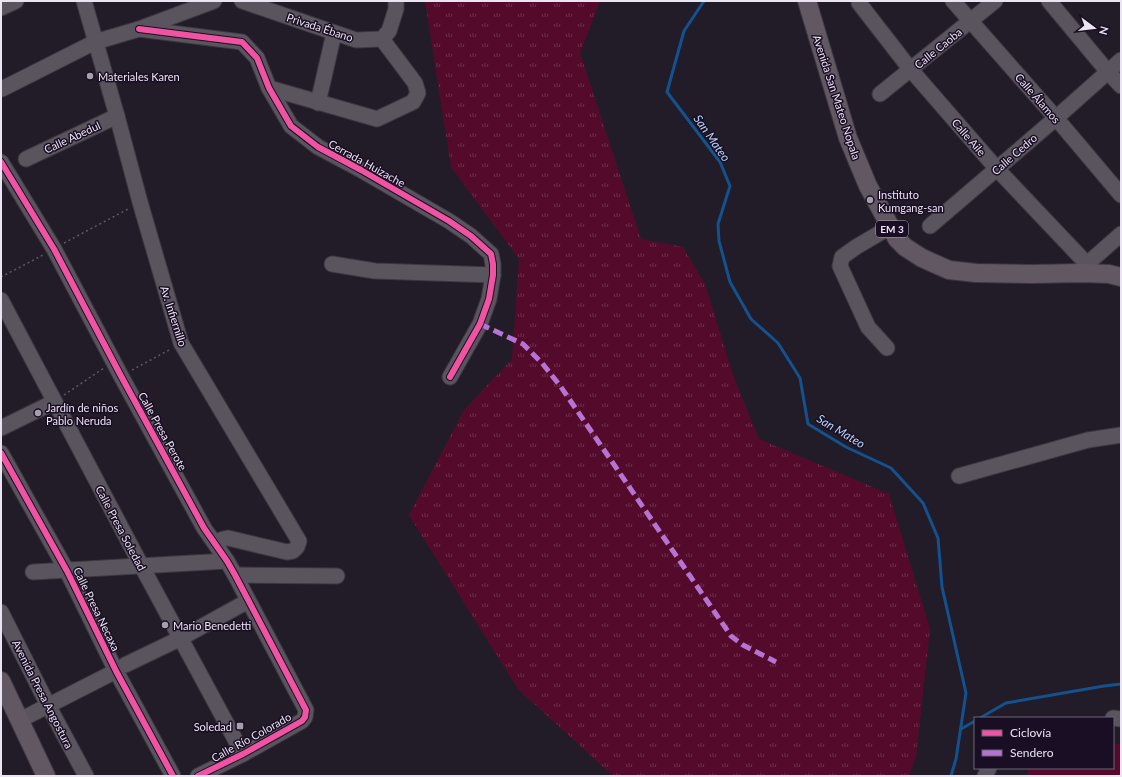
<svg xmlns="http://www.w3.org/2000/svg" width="1122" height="777" viewBox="0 0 1122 777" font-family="Lato,sans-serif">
  <defs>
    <pattern id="grass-tufts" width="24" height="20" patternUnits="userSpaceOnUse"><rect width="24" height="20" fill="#540b2b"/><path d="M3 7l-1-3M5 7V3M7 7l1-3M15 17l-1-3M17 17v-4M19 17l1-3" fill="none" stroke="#6d2e4a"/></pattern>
  </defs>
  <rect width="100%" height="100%" fill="#221c28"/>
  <polygon fill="url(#grass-tufts)" points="425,1 600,1 580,53 641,239 683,247 705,284 734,378 759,439 889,494 930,629 916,757 909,776 613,776 518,689 409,515 464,410 512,359 519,259 451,167"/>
  <polygon fill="#540b2b" points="1113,744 1121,744 1121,776 1027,776 1028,768 1113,768"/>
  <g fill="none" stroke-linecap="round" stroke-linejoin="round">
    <g stroke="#13528e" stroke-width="3">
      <polyline points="704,1 684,31 667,92 720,162 730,186 718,224 719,241 730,282 751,319 778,343 800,378 808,424 846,447 891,468 923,503 938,538 942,587 966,693 956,759 951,776"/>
      <polyline points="980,718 1006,703 1104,686 1121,684"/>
      <polyline points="961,729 975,721"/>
    </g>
    <g stroke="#3c3841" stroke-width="17">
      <g id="minor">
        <polyline points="84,1 117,116 140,202 181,343 299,541 297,547 293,551 287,552 228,538 223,539 215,543"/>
        <polyline points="242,1 356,40 382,39 389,31 396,9 396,1"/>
        <polyline points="953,1 1056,118 1121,195"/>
        <polyline points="1049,1 1108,72 1121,86"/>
        <polyline points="859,3 911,70 997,169 1087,264"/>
        <polyline points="1,8 16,1"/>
        <polyline points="139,29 242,42 257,58 269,88 291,126 318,147 361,170 449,221 471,236 491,254 493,264 493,275 489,299 480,324 450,377"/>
        <polyline points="269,88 377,119 413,102 418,93 415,83 382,39"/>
        <polyline points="2,89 95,42 139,29 214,1"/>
        <polyline points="880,94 995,1"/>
        <polyline points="318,103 334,33"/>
        <polyline points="26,159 117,116"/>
        <polyline points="1,162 54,249 121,376 204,528 227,561 235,575 306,710 305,717 302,721 243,754 198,776"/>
        <polyline points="930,226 1056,118 1121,60"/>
        <polyline points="332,264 375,271 493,275"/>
        <polyline points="1083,272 1087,264 1121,234"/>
        <polyline points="1,300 141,565 243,754"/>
        <polyline points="887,348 868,327 840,266 842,257 856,247 890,227"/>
        <polyline points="1,428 54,402"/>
        <polyline points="1,453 67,571 116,671 173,776"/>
        <polyline points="959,476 1088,440 1121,435"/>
        <polyline points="33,572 227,561"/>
        <polyline points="235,575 337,576"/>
        <polyline points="1,612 48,705 86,776"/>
        <polyline points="125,665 181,638 248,601"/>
        <polyline points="1113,718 1121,719"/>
        <polyline points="20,720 116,671"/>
        <polyline points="985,776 989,768"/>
      </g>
    </g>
    <g stroke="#3c3841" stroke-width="20">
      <g id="major">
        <polyline points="807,1 848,138 868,186 897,239 905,247 922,258 949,270 976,273 1032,274 1083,273 1109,274 1121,277"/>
        <polyline points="1,681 46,776"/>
      </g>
    </g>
    <g stroke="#5e5a64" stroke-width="1.5" stroke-dasharray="2 3" stroke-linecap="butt">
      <polyline points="64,243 130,208"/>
      <polyline points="1,277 43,255"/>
      <polyline points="132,370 171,349"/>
      <polyline points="64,395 104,368"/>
    </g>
    <use href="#minor" stroke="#59545e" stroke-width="15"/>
    <use href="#major" stroke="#625864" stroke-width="18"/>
    <polyline stroke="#b673d3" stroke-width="5" stroke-dasharray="10 5" stroke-linecap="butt" points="480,324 523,344 542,363 561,387 731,636 743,645 776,662"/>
    <g stroke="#190e23" stroke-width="8">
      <g id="cycleway">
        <polyline points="139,29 242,42 257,58 269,88 291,126 318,147 361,170 449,221 471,236 491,254 493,264 493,275 489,299 480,324 450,377"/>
        <polyline points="1,162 54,249 121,376 204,528 227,561 235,575 306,710 305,717 302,721 243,754 198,776"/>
        <polyline points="1,453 67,571 116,671 173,776"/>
      </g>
    </g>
    <use href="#cycleway" stroke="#f153a3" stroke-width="6"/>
  </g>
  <g fill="#a59eac" stroke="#190e23" stroke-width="1.5">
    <circle cx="90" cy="76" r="4"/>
    <circle cx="870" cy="200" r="4"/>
    <circle cx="38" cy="413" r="4"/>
    <circle cx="165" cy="625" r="4"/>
    <rect x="236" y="722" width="8" height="8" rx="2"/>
  </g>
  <g text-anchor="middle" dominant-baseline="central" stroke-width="3" stroke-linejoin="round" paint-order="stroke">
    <rect fill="#190e23" stroke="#aca4b5" stroke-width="1" x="876" y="221" width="32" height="16" rx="3"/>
    <g font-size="10" font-weight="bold" fill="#ebe4f3">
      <text x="892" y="229">EM 3</text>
    </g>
    <g font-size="11" fill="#ebe4f3" stroke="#190e23">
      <text transform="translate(320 27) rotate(18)">Privada Ébano</text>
      <text transform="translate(938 48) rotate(-39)">Calle Caoba</text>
      <text transform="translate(837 97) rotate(72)">Avenida San Mateo Nopala</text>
      <text transform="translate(1038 98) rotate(49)">Calle Álamos</text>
      <text transform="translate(72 137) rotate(-25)">Calle Abedul</text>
      <text transform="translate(969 137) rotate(49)">Calle Aile</text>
      <text transform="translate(1014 154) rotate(-41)">Calle Cedro</text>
      <text transform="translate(367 163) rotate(29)">Cerrada Huizache</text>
      <text transform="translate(174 316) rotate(72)">Av. Infiernillo</text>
      <text transform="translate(163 431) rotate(61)">Calle Presa Perote</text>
      <text transform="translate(121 528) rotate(62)">Calle Presa Soledad</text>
      <text transform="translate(97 609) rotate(64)">Calle Presa Necaxa</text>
      <text transform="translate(43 694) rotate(63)">Avenida Presa Angostura</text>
      <text transform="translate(251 737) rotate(-29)">Calle Río Colorado</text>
    </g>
    <g font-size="11" fill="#ebe4f3" stroke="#190e23" text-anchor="start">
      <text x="98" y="76">Materiales Karen</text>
      <text x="878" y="194">Instituto<tspan x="878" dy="13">Kumgang-san</tspan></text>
      <text x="46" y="407">Jardín de niños<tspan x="46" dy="13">Pablo Neruda</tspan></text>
      <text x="173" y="625">Mario Benedetti</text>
      <text x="232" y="726" text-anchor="end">Soledad</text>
    </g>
    <g font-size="12" font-style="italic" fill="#b6d6fb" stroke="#190e23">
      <text transform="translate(712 138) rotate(55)">San Mateo</text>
      <text transform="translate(841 431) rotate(31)">San Mateo</text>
    </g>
  </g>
  <rect width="1122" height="777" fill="none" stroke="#ebe4f3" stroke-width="4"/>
  <rect x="974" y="717" width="140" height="52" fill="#190e23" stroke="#6d6476"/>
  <rect x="982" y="730" width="20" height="6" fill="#f153a3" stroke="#6d6476"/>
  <text x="1010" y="737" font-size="12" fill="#ebe4f3">Ciclovía</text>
  <rect x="982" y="750" width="20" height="6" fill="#b673d3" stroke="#6d6476"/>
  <text x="1010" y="757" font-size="12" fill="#ebe4f3">Sendero</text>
  <g transform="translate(1094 28) rotate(105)" stroke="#190e23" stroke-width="3" paint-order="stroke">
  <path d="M0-3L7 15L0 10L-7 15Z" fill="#ebe4f3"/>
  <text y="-6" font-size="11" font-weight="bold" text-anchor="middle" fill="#ebe4f3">N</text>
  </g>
</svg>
